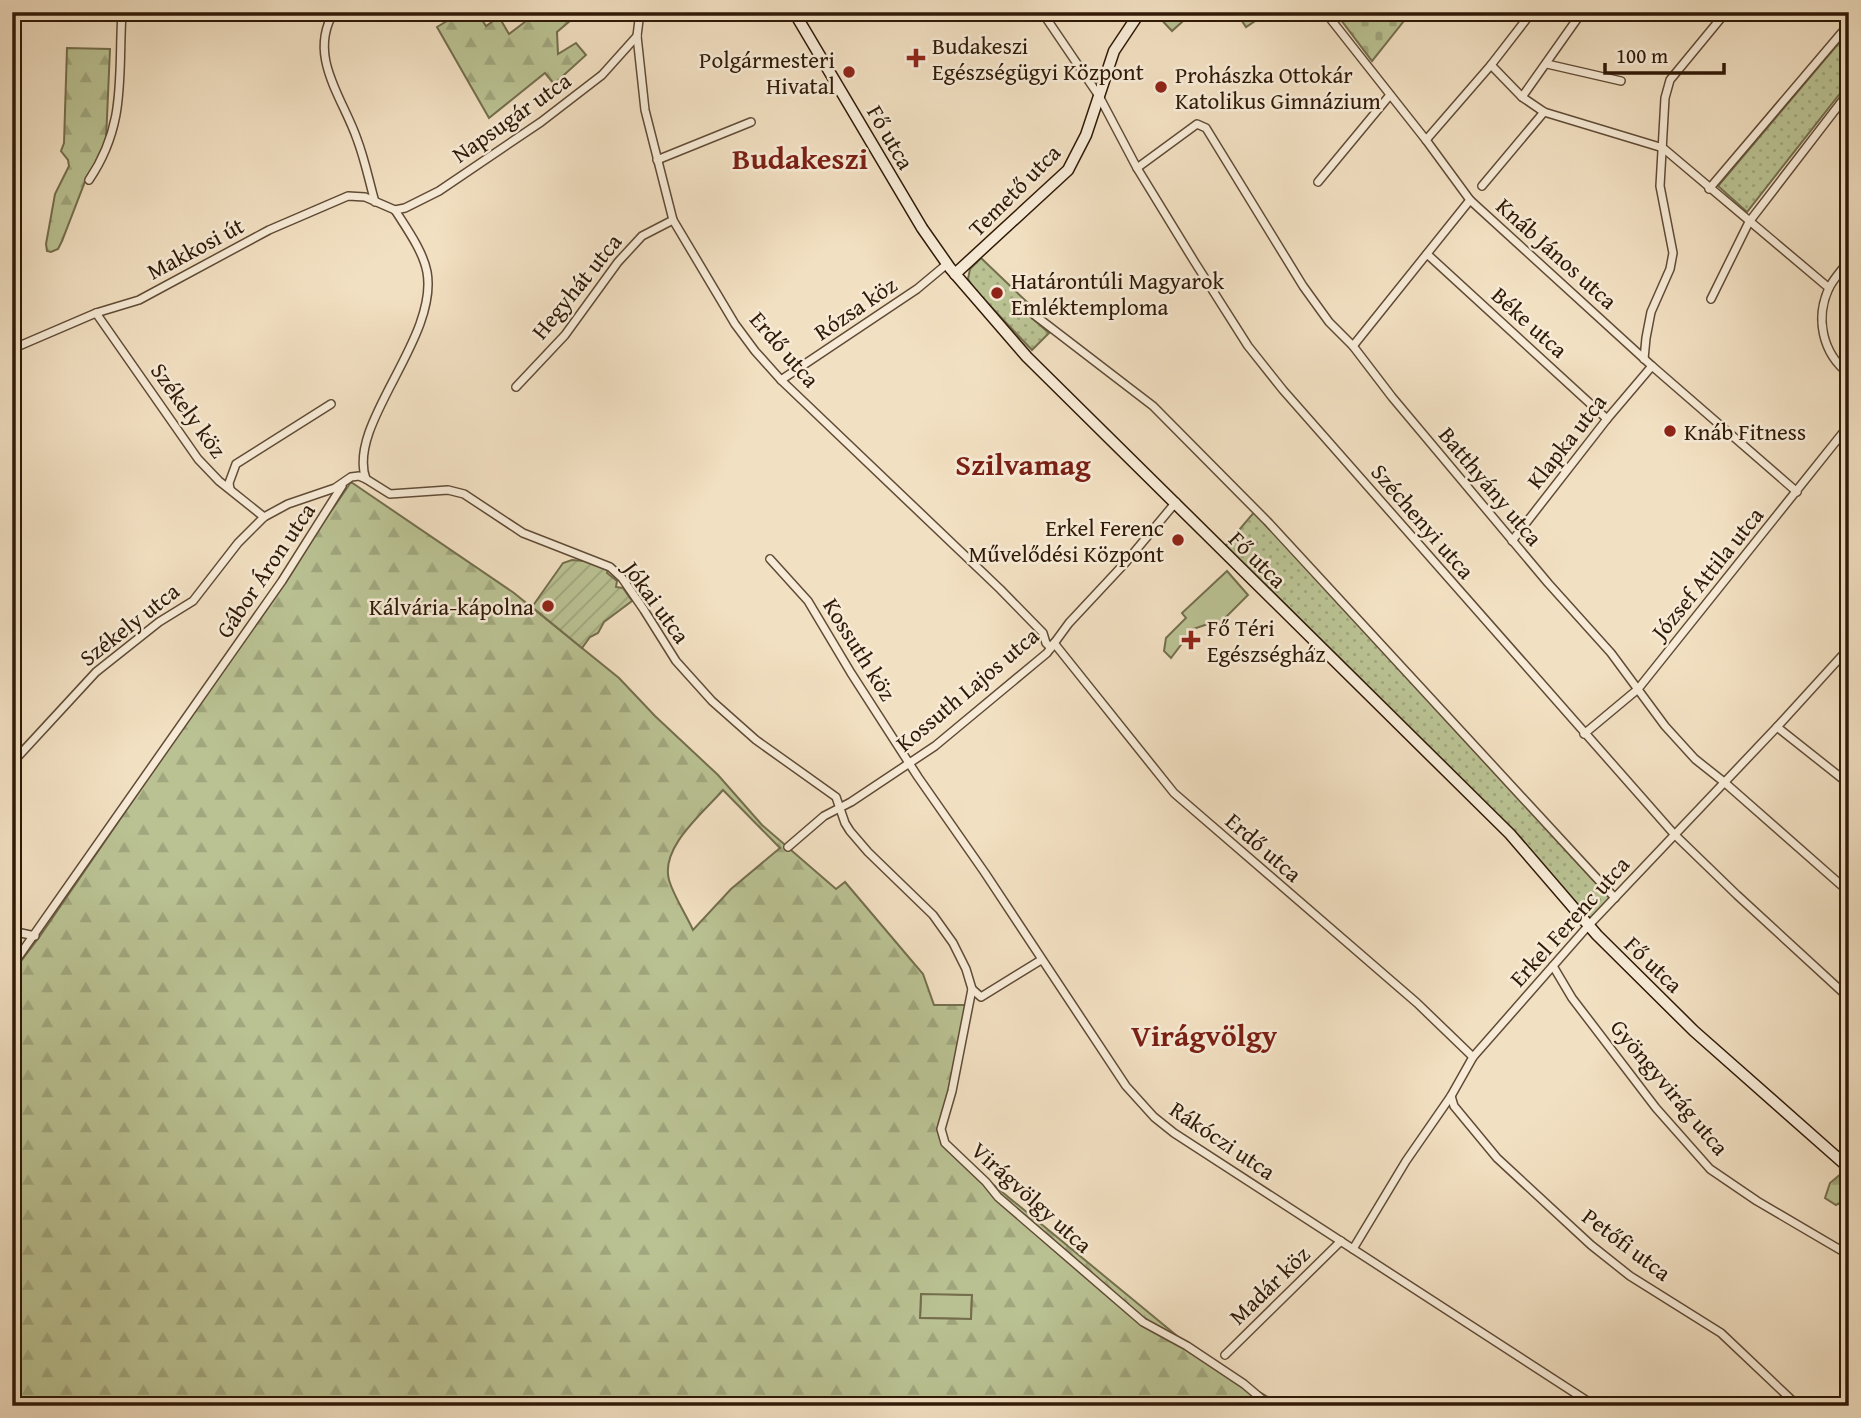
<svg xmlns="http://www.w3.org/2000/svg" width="1861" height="1418" viewBox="0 0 1861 1418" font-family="'Gentium Book Plus',serif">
  <defs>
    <pattern id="forest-firs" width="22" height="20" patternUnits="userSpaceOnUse" patternTransform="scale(1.75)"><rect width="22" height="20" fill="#bac293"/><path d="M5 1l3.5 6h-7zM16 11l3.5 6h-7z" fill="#a0a67d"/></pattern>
    <pattern id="cemetery-stones" width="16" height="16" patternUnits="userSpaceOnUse" patternTransform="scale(1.75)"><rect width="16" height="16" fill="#bac293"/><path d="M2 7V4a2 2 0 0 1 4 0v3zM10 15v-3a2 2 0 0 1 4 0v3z" fill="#a0a67d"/></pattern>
    <pattern id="park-dots" width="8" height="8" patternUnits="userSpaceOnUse" patternTransform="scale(1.75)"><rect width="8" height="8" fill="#bac293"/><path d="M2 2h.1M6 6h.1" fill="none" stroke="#a0a67d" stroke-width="1.8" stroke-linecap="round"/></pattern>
    <pattern id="garden-furrows" width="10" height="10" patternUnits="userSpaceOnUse" patternTransform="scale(1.75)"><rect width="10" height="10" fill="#bac293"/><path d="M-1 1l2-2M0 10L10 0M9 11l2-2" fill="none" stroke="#a0a67d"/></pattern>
  </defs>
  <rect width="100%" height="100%" fill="#f2e0c2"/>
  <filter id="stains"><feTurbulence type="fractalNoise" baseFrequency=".00286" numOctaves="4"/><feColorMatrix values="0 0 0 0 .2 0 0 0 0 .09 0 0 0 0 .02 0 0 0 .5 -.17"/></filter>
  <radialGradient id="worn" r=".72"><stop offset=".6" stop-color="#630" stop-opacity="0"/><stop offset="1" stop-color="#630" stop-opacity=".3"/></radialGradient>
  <g fill="#bac293" stroke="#746e4d" stroke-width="2">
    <polygon points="1158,12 1193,12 1172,31 1156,14"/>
    <polygon points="1236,12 1266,12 1267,13 1246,27"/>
    <polygon points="1227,571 1248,595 1213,630 1208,624 1193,629 1171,658 1164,651 1166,638 1186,618 1182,613"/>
    <polygon points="921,1293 972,1295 971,1319 920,1318"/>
  </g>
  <g fill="url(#forest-firs)" stroke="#746e4d" stroke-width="2" fill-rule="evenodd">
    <polygon points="462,12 477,12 486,26 499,17 509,34 538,12 566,12 571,20 557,32 558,54 576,43 586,55 554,84 545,73 489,118 437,27"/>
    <polygon points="67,48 110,49 106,140 104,149 86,179 62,241 58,249 51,252 47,251 46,244 55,194 69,166 68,160 61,151 64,143"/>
    <path d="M351 482 514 593 619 678 655 716 718 775 762 825 836 889 845 882 923 974 934 1005H969L943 1136 967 1163 1210 1363 1283 1406H12V973L40 936ZM723 790 780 848 731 889 693 930C686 914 674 897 669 880 660 847 704 812 723 790ZM921 1294 972 1295 971 1319 920 1318Z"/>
    <polygon points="1842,1173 1849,1176 1849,1198 1836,1205 1825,1198 1830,1183"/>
  </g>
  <polygon fill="url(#cemetery-stones)" stroke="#746e4d" stroke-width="2" points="1335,12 1411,12 1372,61"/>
  <g fill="url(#park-dots)" stroke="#746e4d" stroke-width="2">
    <polygon points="1849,31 1849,82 1747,212 1718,186"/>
    <polygon points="981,258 1028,303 1024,311 1049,333 1032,350 974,289 968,279 970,269"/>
    <polygon points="1256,510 1615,898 1588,926 1510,834 1222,550"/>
  </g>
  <polygon fill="url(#garden-furrows)" stroke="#746e4d" stroke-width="2" points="572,560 585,561 608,570 607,573 617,581 616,587 623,588 632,601 604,622 598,633 590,637 582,648 532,607 563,563"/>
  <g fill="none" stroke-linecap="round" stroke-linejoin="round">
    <g stroke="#604b36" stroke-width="10">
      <g id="street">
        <path d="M334 12C307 56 343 98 357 139 365 160 369 181 375 202"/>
        <polyline points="640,12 637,36 645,110 673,220 735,324 755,351 781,380 1000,589 1043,633 1046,643 1051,648"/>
        <polyline points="1042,12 1099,96 1137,168 1194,261 1248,346 1283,390 1674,834 1737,895 1849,998"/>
        <polyline points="1325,12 1426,140 1470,200 1652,366 1797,492"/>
        <polyline points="1547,64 1621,81"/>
        <polyline points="1491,65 1522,97 1544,112 1663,148 1829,288"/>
        <polyline points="1522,97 1582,12"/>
        <polyline points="1426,140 1491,65 1532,12"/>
        <polyline points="657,160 751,122"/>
        <polyline points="1137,168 1197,124 1206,128 1303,286 1329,322 1353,346 1392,397 1548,583 1611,653 1665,726 1695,759 1724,782 1849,892"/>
        <path d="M89 180C127 124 118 76 122 12"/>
        <polyline points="1318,182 1390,95"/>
        <polyline points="1482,186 1544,112"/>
        <polyline points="1709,189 1849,24"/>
        <polyline points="395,210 405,208 439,191 541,122 602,75 637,36"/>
        <polyline points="1427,254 1607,419"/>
        <path d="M1849 260C1843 269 1834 278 1829 288 1815 318 1822 353 1849 374"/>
        <polyline points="1711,299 1749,222 1849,92"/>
        <polyline points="1024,307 1153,406 1267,521 1615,898"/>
        <polyline points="96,313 198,459 219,481 264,517"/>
        <polyline points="1353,346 1470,200"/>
        <polyline points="12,349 96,313 139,300 269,230 348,196 365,197 395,210"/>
        <polyline points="1644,359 1646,338 1651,312 1670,269 1673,253 1660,186 1665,98 1670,80 1726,12"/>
        <polyline points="781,380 917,289 947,264"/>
        <polyline points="516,387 565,335 618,262 642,236 673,220"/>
        <polyline points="366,479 390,494 448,490 464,494 523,533 610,567 622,578 644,610 676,661 712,701 756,740 836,797 845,823 850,831 868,852 933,915 953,943 966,969 972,989 952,1091 941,1129 945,1143 986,1182 998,1197 1143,1322 1187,1346 1244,1384 1270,1406"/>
        <polyline points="230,489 229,483 236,464 331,404"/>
        <polyline points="1512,541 1607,419 1652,366"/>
        <polyline points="770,559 808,601 851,673 918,777 985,873 1126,1086 1154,1117 1174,1133 1595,1406"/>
        <polyline points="1054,643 1174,793 1417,1003 1473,1057"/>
        <polyline points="1777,727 1849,784"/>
        <polyline points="1584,734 1638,689 1849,425"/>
        <path d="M12 763 96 672 159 622 193 601 238 543 264 517 288 504 335 488 351 477 359 476 366 479C346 425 439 338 427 272 423 251 407 229 395 210"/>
        <polyline points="788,847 824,816 851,802 935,746 1047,653 1069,623 1126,562 1176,502"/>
        <polyline points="12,931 35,936"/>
        <polyline points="12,966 282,581 342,486"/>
        <polyline points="1553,966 1572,998 1656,1108 1710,1169 1757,1201 1849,1255"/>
        <polyline points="972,989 981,997 1041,960"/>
        <polyline points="1451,1096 1454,1106 1497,1158 1591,1245 1630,1276 1721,1333 1798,1406"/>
        <polyline points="1353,1249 1406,1161 1451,1096 1473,1057 1588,926 1777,727 1849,648"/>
        <polyline points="1225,1355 1341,1241"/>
      </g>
    </g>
    <g stroke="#2f1907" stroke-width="13">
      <g id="secondary">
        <polyline points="794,12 922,228 950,268 1027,357 1510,834 1597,935 1694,1031 1849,1168"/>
        <polyline points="955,274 1068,170 1086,135 1114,51 1140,12"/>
      </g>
    </g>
    <use href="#street" stroke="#f7ebd7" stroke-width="7"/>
    <use href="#secondary" stroke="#f7ebd7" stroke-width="10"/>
  </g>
  <g fill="#8f2418" stroke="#f7ebd7" stroke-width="2.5">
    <path d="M912.5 47.5h7v7h7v7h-7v7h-7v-7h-7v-7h7z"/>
    <circle cx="849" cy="72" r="7"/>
    <circle cx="1161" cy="87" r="7"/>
    <circle cx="997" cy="293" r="7"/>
    <circle cx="1670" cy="431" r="7"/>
    <circle cx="1178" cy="540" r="7"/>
    <circle cx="548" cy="606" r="7"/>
    <path d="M1187.5 629.5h7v7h7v7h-7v7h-7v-7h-7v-7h7z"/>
  </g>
  <g text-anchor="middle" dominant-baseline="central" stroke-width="5" stroke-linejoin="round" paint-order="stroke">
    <g font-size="23" fill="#2f1907" stroke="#f7ebd7" text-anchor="start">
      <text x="932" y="45">Budakeszi<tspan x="932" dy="26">Egészségügyi Központ</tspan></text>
      <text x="835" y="59" text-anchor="end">Polgármesteri<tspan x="835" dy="26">Hivatal</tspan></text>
      <text x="1175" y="74">Prohászka Ottokár<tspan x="1175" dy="26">Katolikus Gimnázium</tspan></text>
      <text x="1011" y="280">Határontúli Magyarok<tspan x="1011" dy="26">Emléktemploma</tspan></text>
      <text x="1684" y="431">Knáb Fitness</text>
      <text x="1164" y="527" text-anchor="end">Erkel Ferenc<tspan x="1164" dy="26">Művelődési Központ</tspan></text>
      <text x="534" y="606" text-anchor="end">Kálvária-kápolna</text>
      <text x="1207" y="627">Fő Téri<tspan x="1207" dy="26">Egészségház</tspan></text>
    </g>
    <g font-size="23" fill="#2f1907" stroke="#f7ebd7">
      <text transform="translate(511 117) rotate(-35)">Napsugár utca</text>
      <text transform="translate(891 137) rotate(60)">Fő utca</text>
      <text transform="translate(1014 190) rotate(-45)">Temető utca</text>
      <text transform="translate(195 248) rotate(-28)">Makkosi út</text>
      <text transform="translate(1557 253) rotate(42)">Knáb János utca</text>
      <text transform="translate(576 286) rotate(-51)">Hegyhát utca</text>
      <text transform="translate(855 308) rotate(-34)">Rózsa köz</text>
      <text transform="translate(1530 322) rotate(42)">Béke utca</text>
      <text transform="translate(785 349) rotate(49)">Erdő utca</text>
      <text transform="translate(189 410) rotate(54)">Székely köz</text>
      <text transform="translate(1566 441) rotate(-52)">Klapka utca</text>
      <text transform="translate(1491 486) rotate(50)">Batthyány utca</text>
      <text transform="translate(1423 521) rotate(49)">Széchenyi utca</text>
      <text transform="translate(1258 559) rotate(45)">Fő utca</text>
      <text transform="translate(265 570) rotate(-56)">Gábor Áron utca</text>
      <text transform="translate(1707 573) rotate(-51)">József Attila utca</text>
      <text transform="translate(657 602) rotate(54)">Jókai utca</text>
      <text transform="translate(129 624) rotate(-38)">Székely utca</text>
      <text transform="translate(860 649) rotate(58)">Kossuth köz</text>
      <text transform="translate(967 689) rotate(-40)">Kossuth Lajos utca</text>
      <text transform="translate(1264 847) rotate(41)">Erdő utca</text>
      <text transform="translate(1569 921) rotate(-48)">Erkel Ferenc utca</text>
      <text transform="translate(1654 964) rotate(44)">Fő utca</text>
      <text transform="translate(1670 1087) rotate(50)">Gyöngyvirág utca</text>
      <text transform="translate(1223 1140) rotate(34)">Rákóczi utca</text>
      <text transform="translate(1032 1197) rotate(42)">Virágvölgy utca</text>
      <text transform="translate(1627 1244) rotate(37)">Petőfi utca</text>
      <text transform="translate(1269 1285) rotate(-44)">Madár köz</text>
    </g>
    <g font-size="30" font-weight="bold" fill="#7a1f14" stroke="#f7ebd7">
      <text x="800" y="158">Budakeszi</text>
      <text x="1023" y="464">Szilvamag</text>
      <text x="1204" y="1035">Virágvölgy</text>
    </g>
  </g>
  <rect width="1861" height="1418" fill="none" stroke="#f2e0c2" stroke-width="42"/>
  <rect x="14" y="14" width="1833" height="1390" fill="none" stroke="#2f1907" stroke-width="3.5"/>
  <rect x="21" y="21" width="1819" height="1376" fill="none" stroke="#2f1907" stroke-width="2"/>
  <path d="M1605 63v10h119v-10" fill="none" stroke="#2f1907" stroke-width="3.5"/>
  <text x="1616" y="63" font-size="21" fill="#2f1907" stroke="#f7ebd7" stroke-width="5" paint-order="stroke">100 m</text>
  <rect width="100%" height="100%" filter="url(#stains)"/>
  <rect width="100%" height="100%" fill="url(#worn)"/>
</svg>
